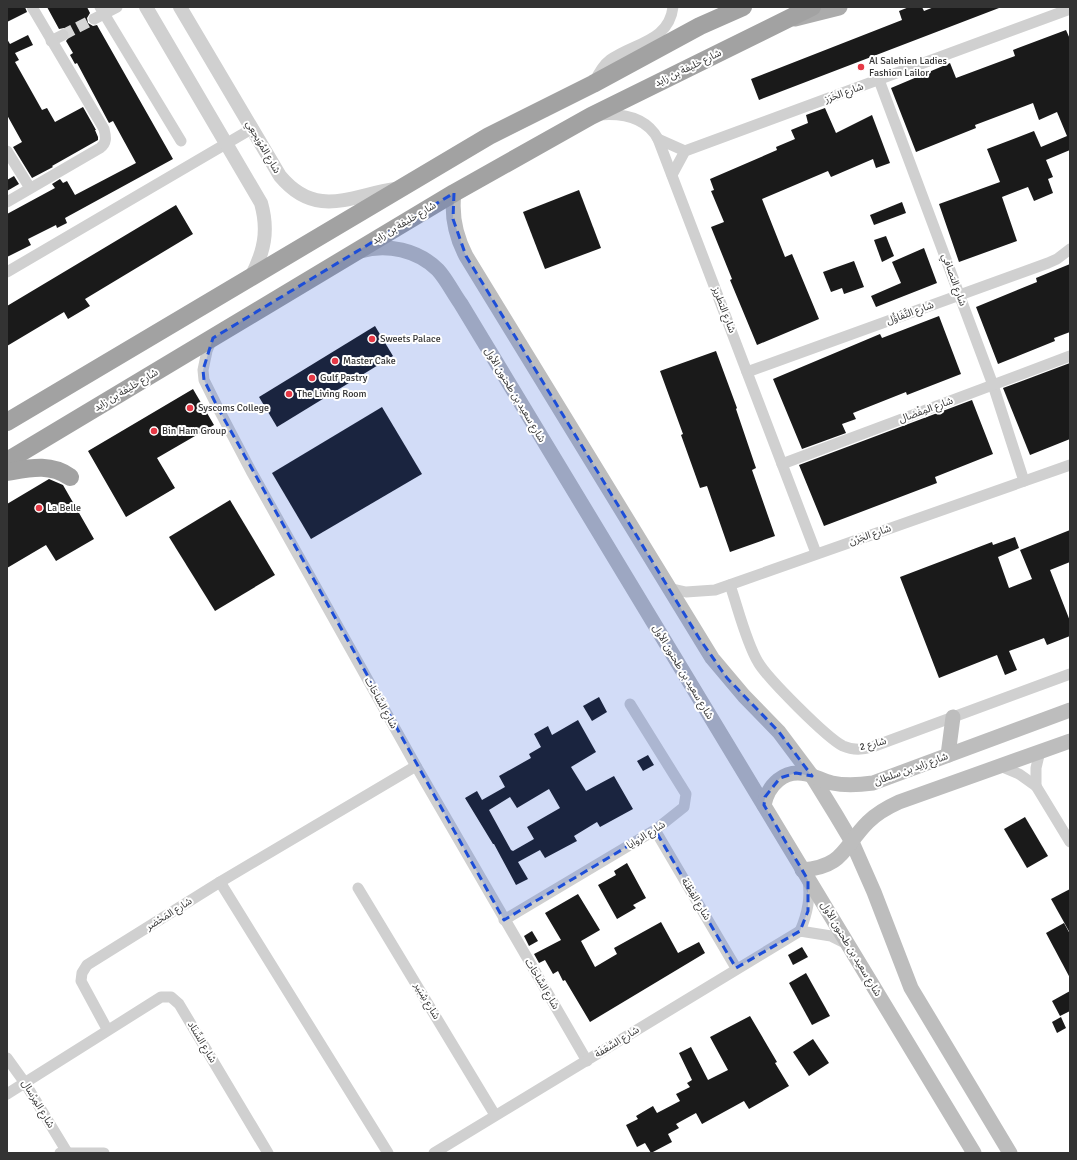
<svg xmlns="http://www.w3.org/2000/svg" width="1077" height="1160" viewBox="0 0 1077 1160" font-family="Signika,'Noto Sans Arabic',sans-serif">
  <rect width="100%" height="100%" fill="#fff"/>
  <g fill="#1a1a1a" fill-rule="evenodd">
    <polygon points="7,7 25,7 27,12 7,22"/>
    <polygon points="47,7 87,7 90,13 87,18 88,23 93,26 97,25 173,159 65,218 67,223 57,228 56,225 28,239 31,245 7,257 7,214 55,188 52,184 60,179 63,183 67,181 75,195 136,163 113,121 109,123 77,63 75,64 70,55 73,53 66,41 70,36 69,32 64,28 59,29"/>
    <polygon points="909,7 922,7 924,11 934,7 999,8 759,100 751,79 902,20 899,11"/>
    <polygon points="1066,30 1070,39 1070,150 1046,160 1053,177 1048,179 1053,193 1034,201 1028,187 1002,197 1017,241 959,262 939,204 1000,182 987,149 1034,131 1041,147 1067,136 1057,112 1039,120 1033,103 975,125 976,128 916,152 891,88 950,63 956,78 1015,56 1013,50"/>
    <polygon points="28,35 33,45 15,53 19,60 15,62 42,110 47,108 55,122 83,107 96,130 95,130 98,137 98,140 52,166 53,167 32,178 13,147 22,142 7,115 7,39 10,44"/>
    <polygon points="825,108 836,133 872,115 890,163 876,168 873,159 831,177 828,171 762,199 785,257 792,254 819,319 757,345 730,280 732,279 711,227 724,222 711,191 714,190 710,179 777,150 776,147 795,139 791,130 808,123 806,115"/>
    <polygon points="14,176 19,184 7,191 7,180"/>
    <polygon points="579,190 601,248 545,269 523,212"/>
    <polygon points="902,202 906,213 874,225 870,215"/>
    <polygon points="176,205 193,234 85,299 90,306 68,319 64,312 7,346 7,306"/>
    <polygon points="886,236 894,256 882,262 874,240"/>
    <polygon points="924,248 937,283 876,307 871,296 901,283 892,262"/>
    <polygon points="854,261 864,287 844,294 842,288 831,292 823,272"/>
    <polygon points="1070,264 1070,332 1054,338 1055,341 998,364 976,307 1037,282 1036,278"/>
    <polygon points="939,316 961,374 907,395 906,392 853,413 856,419 842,424 846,433 802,449 773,379 880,334 882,338"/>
    <polygon points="375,326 393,356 277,427 259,397"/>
    <polygon points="716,351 737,408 736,409 756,468 752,470 775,536 730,552 707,486 700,488 681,435 683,434 660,371"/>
    <polygon points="1070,363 1070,439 1030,455 1003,388"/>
    <polygon points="193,389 214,425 157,458 175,488 126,517 88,451"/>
    <polygon points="972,400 993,454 935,477 937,483 824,526 799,465"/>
    <polygon points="382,407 422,474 311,539 272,473"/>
    <polygon points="49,479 63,485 94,539 56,561 46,545 7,568 7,504"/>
    <polygon points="230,500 275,575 215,611 169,537"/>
    <polygon points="1070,530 1070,562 1050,570 1070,621 1070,636 1047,645 1044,638 1009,651 1017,670 1005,675 997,655 939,678 900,577 992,542 993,545 1015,537 1019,548 998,557 1009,588 1032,579 1020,550"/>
    <polygon points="599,697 607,712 592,721 583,706"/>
    <path d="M578 720 596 752 571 767 586 791 614 776 633 809 600 827 597 822 574 836 577 841 545 858 540 850 518 862 528 879 516 885 494 844H493L465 798 477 791 482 800 505 787 499 776 531 758 529 754 541 747 534 734 548 726 552 735ZM549 789 560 808 527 827 534 839 513 851 511 850 489 810 510 797 517 808Z"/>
    <polygon points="648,755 654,765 643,771 637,761"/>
    <polygon points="1025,817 1048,856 1027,868 1004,829"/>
    <polygon points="627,863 646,898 633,905 636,908 617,919 598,885 616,875 614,871"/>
    <polygon points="1070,889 1070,933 1051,899"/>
    <polygon points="578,894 600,930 581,941 595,967 617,954 614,948 661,922 678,953 699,942 705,953 590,1022 565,980 563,981 558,971 553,974 545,960 539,963 534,954 561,940 545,913"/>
    <polygon points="1064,923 1070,934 1070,978 1046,933"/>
    <polygon points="532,931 538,941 529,946 524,936"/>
    <polygon points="802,947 808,957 793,965 788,955"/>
    <polygon points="806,973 830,1016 812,1025 789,983"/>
    <polygon points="1070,991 1070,1011 1060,1016 1052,1001"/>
    <polygon points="750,1016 777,1062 775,1063 789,1086 749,1109 744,1101 702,1124 696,1113 676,1124 679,1128 668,1134 672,1142 651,1153 645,1143 637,1147 626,1125 638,1119 636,1116 653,1106 657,1113 680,1101 676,1094 690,1087 687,1083 692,1080 679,1053 691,1047 708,1080 728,1070 710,1037"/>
    <polygon points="1061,1017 1066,1028 1057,1033 1052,1022"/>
    <polygon points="813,1039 829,1063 809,1076 793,1052"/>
  </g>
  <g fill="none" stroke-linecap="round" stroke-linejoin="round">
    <polyline stroke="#d6d6d6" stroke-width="11" stroke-dasharray="11 5.5" stroke-linecap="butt" points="63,35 94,19"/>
    <g stroke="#d0d0d0" stroke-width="11">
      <polyline points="100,7 181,141"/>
      <polyline points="94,19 117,7"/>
      <polyline points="51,41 63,35"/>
      <polyline points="879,80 993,385 1024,481"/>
      <path d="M594 83C598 74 602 66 610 60 633 43 669 42 673 7"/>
      <path d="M599 115C623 113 646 117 658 139L816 553"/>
      <polyline points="658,139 685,151"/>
      <polyline points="7,151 30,188"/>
      <polyline points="672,175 685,151 1070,9"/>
      <path d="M7 202 100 148C107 143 106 137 104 129L32 7"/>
      <polyline points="7,272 253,128"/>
      <polyline points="212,339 207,351 203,370 204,380 218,408 251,471 416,766 587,1061"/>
      <polyline points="747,372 1048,263 1057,259 1070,249"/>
      <polyline points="782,464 1070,356"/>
      <path d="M730 585C738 608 746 642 758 662 767 678 827 738 843 746 852 750 862 750 872 747L1070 674"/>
      <polyline points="668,588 686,592 715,590 1070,465"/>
      <polyline points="1000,766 1019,774 1036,786 1070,842"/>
      <polyline points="1036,786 1036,768 1040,751"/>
      <polyline points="655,830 736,968"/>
      <polyline points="220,882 388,1153"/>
      <polyline points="358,888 495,1115"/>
      <polyline points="504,920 655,830 684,807 686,794 630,704"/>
      <path d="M800 931C807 915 811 899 808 881"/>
      <polyline points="107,1029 81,981 82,973 87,965 220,882 416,766"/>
      <polyline points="7,1058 25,1083 67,1152"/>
      <polyline points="7,1094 161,997 171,997 179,1004 268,1153"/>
      <polyline points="60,1153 104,1153"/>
      <polyline points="434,1153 800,931 831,936 849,945"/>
    </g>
    <g stroke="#d0d0d0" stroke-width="14">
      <path d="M146 7 261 203C269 231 264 252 251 277"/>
      <path d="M180 7 280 176C316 219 350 196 395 189"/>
    </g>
    <g stroke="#bdbdbd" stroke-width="15">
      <path d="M454 193C451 216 455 235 466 256L712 658 744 696 779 732 812 776 836 815 852 842 874 892 911 988 1010 1153"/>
      <path d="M360 251C387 243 418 250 438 270 447 280 453 293 461 304L974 1153"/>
      <polyline points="948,755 953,717"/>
      <path d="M764 805C768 785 784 769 806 774 815 776 823 781 832 783 846 786 859 785 873 783L1070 710"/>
      <path d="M802 870C844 867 843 847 868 822 877 813 888 807 899 802L1070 741"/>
    </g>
    <polyline stroke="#ababab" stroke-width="17" points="795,18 839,7"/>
    <g stroke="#a2a2a2" stroke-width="18">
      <polyline points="7,422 489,136 593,84 700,26 743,7"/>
      <polyline points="7,461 454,193 591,116 812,7"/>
      <path d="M7 472C30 468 50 463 70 477"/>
    </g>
  </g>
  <path fill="#1d4ed8" fill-opacity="0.2" stroke="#1d4ed8" stroke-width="3" stroke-dasharray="8 5" stroke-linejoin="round" d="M454 193 453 219 466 256 699 638 727 678 779 732 812 776 796 773 780 778 765 797 764 805 808 880V911L800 931 736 968 655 830 504 920 218 408 204 380 203 370 213 338Z"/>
  <g fill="#e63946" stroke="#fff" stroke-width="1.5">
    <circle cx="861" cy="67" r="4"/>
    <circle cx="372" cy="339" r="4"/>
    <circle cx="335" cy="361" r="4"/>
    <circle cx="312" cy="378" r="4"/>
    <circle cx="289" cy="394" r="4"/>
    <circle cx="190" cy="408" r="4"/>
    <circle cx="154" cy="431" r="4"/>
    <circle cx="39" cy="508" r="4"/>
  </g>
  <g text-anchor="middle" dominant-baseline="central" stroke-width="4" stroke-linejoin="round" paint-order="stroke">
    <g font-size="10" fill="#333" stroke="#fff" text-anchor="start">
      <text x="869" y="61">Al Salehien Ladies<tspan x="869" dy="12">Fashion Lailor</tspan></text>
      <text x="380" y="339">Sweets Palace</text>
      <text x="343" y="361">Master Cake</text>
      <text x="320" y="378">Gulf Pastry</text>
      <text x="297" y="394">The Living Room</text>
      <text x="198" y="408">Syscoms College</text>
      <text x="162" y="431">Bin Ham Group</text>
      <text x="47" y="508">La Belle</text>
    </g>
    <g font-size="10" fill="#333" stroke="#fff">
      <text transform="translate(688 68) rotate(-26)">شارع خليفة بن زايد</text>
      <text transform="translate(844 93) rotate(-20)">شارع الخَرَز</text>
      <text transform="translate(263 147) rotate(60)">شارع المُوَيجعِي</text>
      <text transform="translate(404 223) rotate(-31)">شارع خليفة بن زايد</text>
      <text transform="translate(954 280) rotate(70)">شارع التصافي</text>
      <text transform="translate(724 310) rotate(69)">شارع التطريز</text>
      <text transform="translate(910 313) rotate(-20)">شارع التَّفَاؤُل</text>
      <text transform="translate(126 390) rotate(-31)">شارع خليفة بن زايد</text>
      <text transform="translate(515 395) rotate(59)">شارع سعيد بن طحنون الأول</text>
      <text transform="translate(926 410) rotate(-20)">شارع المِفْضال</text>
      <text transform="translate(870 535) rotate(-19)">شارع الجَرْن</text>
      <text transform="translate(683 672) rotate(59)">شارع سعيد بن طحنون الأول</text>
      <text transform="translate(381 703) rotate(61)">شارع السَّاحَات</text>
      <text transform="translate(873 744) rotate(-14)">شارع 2</text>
      <text transform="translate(911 769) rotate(-20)">شارع زايد بن سلطان</text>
      <text transform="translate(646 835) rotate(-32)">شارع الزوايا</text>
      <text transform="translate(696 899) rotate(59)">شارع الفِطْنَة</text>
      <text transform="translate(169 914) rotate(-32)">شارع المَحْضر</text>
      <text transform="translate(851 949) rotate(59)">شارع سعيد بن طحنون الأول</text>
      <text transform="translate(542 984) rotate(59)">شارع السَّاحَات</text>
      <text transform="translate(427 1001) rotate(59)">شارع شِبَير</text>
      <text transform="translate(202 1042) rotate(59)">شارع السِّنَاد</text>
      <text transform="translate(617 1042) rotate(-32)">شارع السَّعَفَة</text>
      <text transform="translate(38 1104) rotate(59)">شارع المِرْسال</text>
    </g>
  </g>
  <rect width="1077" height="1160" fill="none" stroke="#333333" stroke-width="16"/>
</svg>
